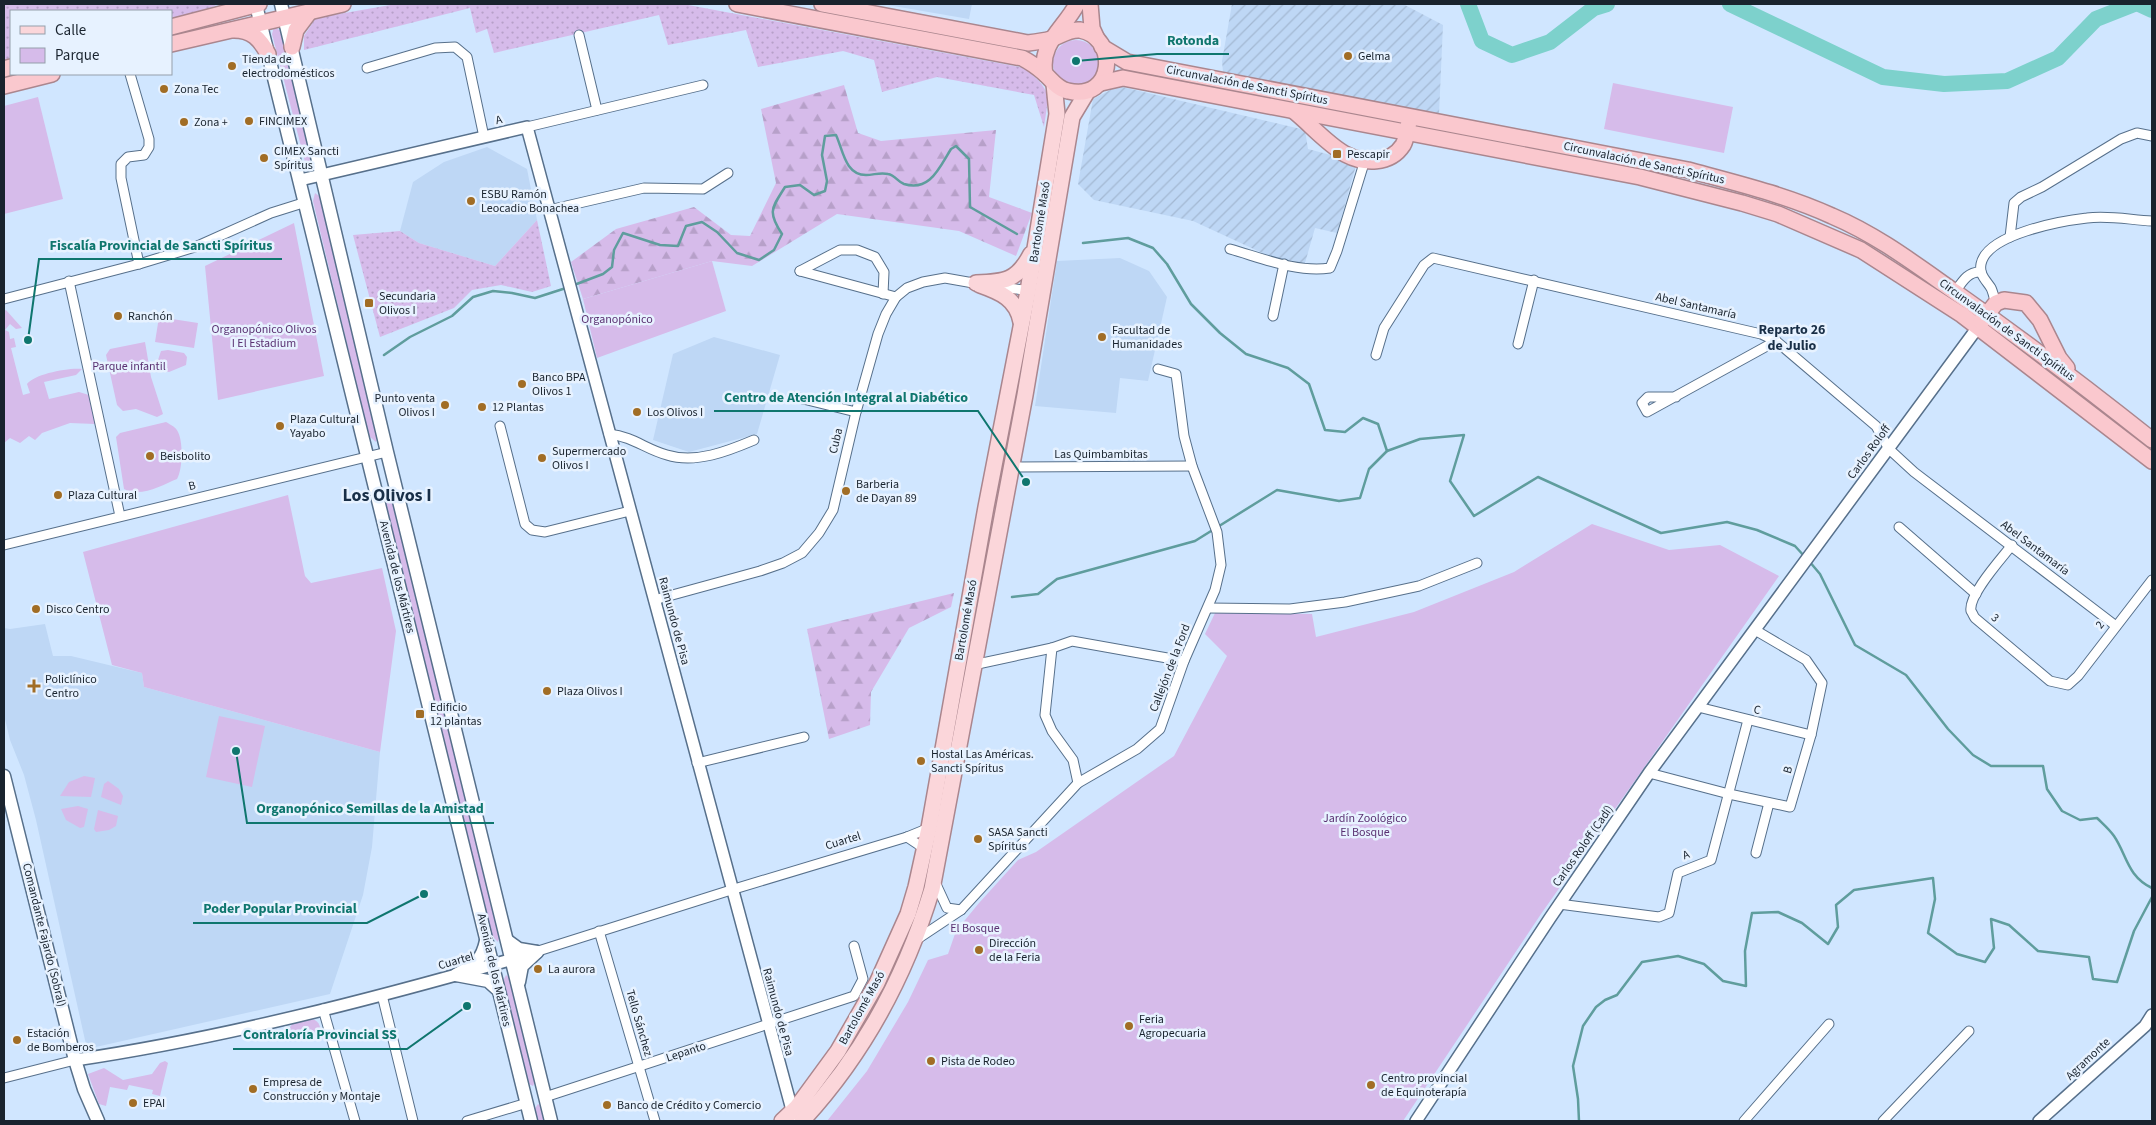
<svg xmlns="http://www.w3.org/2000/svg" width="2156" height="1125" viewBox="0 0 2156 1125" font-family="'Source Sans 3',sans-serif">
  <defs>
    <pattern id="industrial-furrows" width="10" height="10" patternUnits="userSpaceOnUse" patternTransform="scale(1.25)"><rect width="10" height="10" fill="#bed7f5"/><path d="M-1 1l2-2M0 10L10 0M9 11l2-2" fill="none" stroke="#a3b8d2"/></pattern>
    <pattern id="grass-dots" width="8" height="8" patternUnits="userSpaceOnUse" patternTransform="scale(1.25)"><rect width="8" height="8" fill="#d6bbea"/><path d="M2 2h.1M6 6h.1" fill="none" stroke="#b7a0c9" stroke-width="1.8" stroke-linecap="round"/></pattern>
    <pattern id="forest-firs" width="22" height="20" patternUnits="userSpaceOnUse" patternTransform="scale(1.25)"><rect width="22" height="20" fill="#d6bbea"/><path d="M5 1l3.5 6h-7zM16 11l3.5 6h-7z" fill="#b7a0c9"/></pattern>
  </defs>
  <rect width="100%" height="100%" fill="#d0e6ff"/>
  <g fill="#bed7f5">
    <polygon points="882,4 972,4 969,19"/>
    <polygon points="487,147 527,169 537,220 495,266 419,243 400,231 413,182 444,162"/>
    <polygon points="1120,258 1149,271 1167,297 1148,381 1120,378 1116,413 1035,406 1057,261"/>
    <polygon points="714,337 780,355 757,434 689,452 653,440 673,354"/>
    <polygon points="45,624 53,656 71,656 142,673 144,687 380,752 372,847 363,895 330,994 87,1049 36,820 24,775 10,740 4,715 4,628 10,629"/>
  </g>
  <g fill="url(#industrial-furrows)">
    <polygon points="1232,4 1403,4 1443,25 1439,114 1223,72 1222,61"/>
    <polygon points="1118,86 1305,130 1308,149 1357,162 1337,233 1315,228 1305,263 1271,257 1193,221 1094,200 1078,184 1093,99"/>
  </g>
  <g fill="url(#grass-dots)">
    <polygon points="4,4 218,4 207,10 171,19 171,11 11,11 11,58 4,60"/>
    <path d="M396 4H683L1025 68C1052 92 1049 92 1044 127L1034 95 937 77 882 92 874 60 843 51 758 67 746 30 668 45 659 15 494 53 487 29 476 33 470 8 304 50V36L316 18Z"/>
    <polygon points="537,220 551,286 532,292 501,285 472,290 454,308 380,337 353,235 400,231 419,243 495,266"/>
  </g>
  <g fill="url(#forest-firs)">
    <polygon points="844,85 858,133 881,141 996,130 989,197 1032,213 1016,256 959,231 837,214 752,266 712,261 583,299 571,262 616,229 694,207 731,235 750,236 776,183 761,109"/>
    <polygon points="954,593 951,607 909,628 871,692 870,725 829,739 807,629"/>
  </g>
  <g fill="#d6bbea">
    <polygon points="274,27 281,31 314,160 309,168 305,162 272,34"/>
    <circle cx="1076" cy="63" r="23"/>
    <polygon points="1613,83 1733,107 1724,153 1604,129"/>
    <polygon points="38,97 63,199 4,214 4,106"/>
    <polygon points="315,193 323,199 378,434 376,442 369,436 313,201"/>
    <polygon points="294,223 324,376 218,400 205,266"/>
    <polygon points="712,261 726,311 597,358 583,299"/>
    <path d="M6 310 22 328 16 329 10 324 5 330 9 332 10 339 14 338 16 347 11 348 23 395 30 393 27 384C34 374 70 367 82 369L76 375 44 382 49 399 79 392 89 395 95 424 70 423 42 433 35 440 29 436 20 443 10 438 4 443V311Z"/>
    <polygon points="159,317 198,323 194,348 155,342"/>
    <polygon points="145,342 151,377 163,414 157,417 136,409 123,411 117,405 106,355 110,349"/>
    <polygon points="168,350 184,353 187,357 186,365 169,372 161,370 157,363 161,351"/>
    <path d="M166 422C171 425 176 427 178 432 183 441 183 469 177 479 162 485 141 498 124 489L116 437 120 433Z"/>
    <polygon points="387,487 392,491 501,931 498,942 492,936 382,493"/>
    <polygon points="288,495 305,576 311,583 382,568 396,631 380,752 144,687 142,673 112,665 83,552"/>
    <polygon points="1592,524 1669,550 1720,545 1779,576 1541,914 1403,1121 827,1121 867,1071 908,1002 928,960 948,954 956,931 979,903 1018,860 1036,852 1174,756 1227,656 1205,634 1215,613 1312,614 1316,637 1414,612 1514,572"/>
    <polygon points="219,716 265,726 252,787 206,777"/>
    <polygon points="84,776 95,778 91,797 60,796 69,782"/>
    <polygon points="108,781 119,789 123,796 121,805 101,797 104,784"/>
    <polygon points="78,806 88,809 84,827 80,828 66,820 61,809"/>
    <polygon points="98,810 118,816 116,826 109,830 96,832 94,829"/>
    <polygon points="506,975 511,979 536,1079 533,1086 527,1083 503,981"/>
    <path d="M308 1019C317 1019 319 1022 321 1031L292 1038 290 1027 293 1023Z"/>
    <polygon points="165,1061 168,1063 160,1096 152,1094 153,1090 129,1085 127,1090 110,1087 106,1106 99,1104 88,1074 104,1068 123,1080 152,1074 160,1063"/>
    <polygon points="538,1104 544,1109 547,1121 537,1121 534,1110"/>
  </g>
  <g fill="none" stroke-linecap="round" stroke-linejoin="round">
    <g stroke="#5f9d9d" stroke-width="2.5">
      <polyline points="1083,243 1128,238 1153,248 1167,264 1191,304 1220,333 1246,354 1288,368 1309,384 1325,430 1345,432 1363,418 1378,424 1387,451 1420,439 1464,435 1450,481 1474,516 1538,477 1661,533 1727,522 1757,530 1795,546 1805,557"/>
      <path d="M574 285 603 274 612 267 614 250 623 233 660 245 678 246 686 226 702 222 717 232 737 253 759 260 774 250 782 234C767 211 772 208 785 187L800 185 814 195 825 191 827 181 822 155 825 136 836 135C843 150 845 175 866 175 874 175 880 172 888 174 895 175 898 182 904 184 930 192 939 168 951 149L956 146 969 159 970 207 1017 234"/>
      <polyline points="384,355 410,337 452,316 473,297 493,291 512,293 535,298 566,288"/>
      <path d="M1809 561 1820 574 1855 645 1906 675 1948 729 1973 755 1991 766H2043L2047 789 2062 811 2080 820 2097 818C2103 824 2109 829 2114 836 2127 855 2127 876 2152 888"/>
      <polyline points="1012,597 1038,594 1057,579 1195,541 1277,490 1339,501 1360,498 1369,469 1387,451"/>
      <polyline points="1579,1121 1578,1099 1573,1066 1583,1026 1596,1007 1605,1000 1617,995 1642,962 1678,956 1704,964 1723,981 1746,986 1745,951 1752,913 1778,912 1802,923 1828,944 1838,927 1836,905 1854,890 1933,878 1935,899 1928,933 1957,954 1985,962 1994,948 1991,919 2009,925 2038,951 2089,957 2093,979 2117,982 2134,931 2152,897"/>
    </g>
    <g stroke="#7dd1cc" stroke-width="16">
      <polyline points="1468,4 1482,41 1512,55 1550,42 1594,8 1607,4"/>
      <polyline points="1730,4 1883,77 1944,84 2007,81 2058,58 2096,19 2134,4"/>
      <polyline points="2139,4 2152,10"/>
    </g>
    <g stroke="#57708b" stroke-width="11">
      <g id="minor">
        <polyline points="579,35 597,110"/>
        <polyline points="367,68 435,48 455,47 467,57 484,137"/>
        <polyline points="130,74 149,139 149,147 144,155 128,157 121,164 121,178 139,264"/>
        <polyline points="527,127 703,85"/>
        <polyline points="549,210 644,188 703,189 728,173"/>
        <polyline points="2010,237 2014,203 2021,197 2042,187 2121,139 2137,133 2152,136"/>
        <path d="M1230 249C1262 258 1297 273 1330 268L1337 251 1365 160"/>
        <polyline points="800,271 840,250 857,250 875,257 884,272 883,294"/>
        <polyline points="800,271 896,297"/>
        <polyline points="69,281 120,516"/>
        <polyline points="994,286 1031,291"/>
        <path d="M1955 292C1962 282 1968 271 1981 272"/>
        <polyline points="4,299 139,264 195,247 271,213 306,202"/>
        <path d="M1996 303C1994 298 1993 292 1991 288 1986 280 1979 275 1981 264 1987 234 2061 221 2087 218 2108 215 2131 220 2152 221"/>
        <polyline points="1273,316 1284,264"/>
        <polyline points="1518,344 1534,280"/>
        <polyline points="1376,355 1384,328 1424,265 1433,258 1761,334 1776,341 1876,426 1889,449 1914,472 2116,626"/>
        <polyline points="795,397 856,412"/>
        <polyline points="1676,397 1648,397 1642,403 1647,412 1776,341"/>
        <polyline points="500,426 525,524 532,530 545,532 630,511"/>
        <path d="M609 434C634 437 645 449 667 455 696 464 728 451 754 440"/>
        <polyline points="1010,467 1192,466"/>
        <polyline points="1899,527 1976,594"/>
        <polyline points="4,545 387,452"/>
        <path d="M2012 545C2002 558 1968 595 1971 611 1972 612 1974 617 1975 618L2050 681 2068 685 2078 676 2152 580"/>
        <polyline points="654,600 760,571 783,563 802,553 819,533 833,510 856,412 878,334 886,314 896,297 907,288 923,282 945,278 979,284"/>
        <polyline points="1208,608 1290,609 1345,602 1419,586 1477,563"/>
        <polyline points="1052,648 1045,715 1052,731 1073,760 1078,783"/>
        <polyline points="973,665 1052,648 1072,641 1184,661"/>
        <polyline points="1698,707 1811,735"/>
        <polyline points="697,763 804,737"/>
        <polyline points="1649,773 1729,794 1790,807 1811,735 1822,683 1806,660 1755,630"/>
        <polyline points="907,837 925,849"/>
        <polyline points="1756,853 1769,803"/>
        <polyline points="935,882 947,908 961,910"/>
        <polyline points="1559,904 1659,917 1669,913 1678,873 1711,860 1748,720"/>
        <polyline points="599,931 655,1121"/>
        <polyline points="916,940 961,910 1078,783 1137,749 1160,729 1184,661 1215,590 1221,565 1217,532 1192,466 1184,436 1176,374 1158,369"/>
        <polyline points="513,959 731,890 907,837 929,828"/>
        <polyline points="382,995 413,1121"/>
        <polyline points="323,1009 355,1121"/>
        <polyline points="4,1078 75,1060"/>
        <polyline points="545,1097 854,996 863,979 854,946"/>
        <polyline points="467,1121 527,1103"/>
        <polyline points="1744,1121 1829,1024"/>
        <polyline points="1883,1121 1969,1031"/>
      </g>
    </g>
    <g stroke="#57708b" stroke-width="14">
      <g id="tertiary">
        <polyline points="300,180 527,127 795,1121"/>
        <path d="M75 1060C223 1038 369 1000 513 959"/>
        <polyline points="1416,1121 1550,918 1649,773 1978,327"/>
        <polyline points="2039,1121 2145,1026 2152,1015"/>
      </g>
    </g>
    <g stroke="#57708b" stroke-width="15">
      <g id="secondary">
        <polyline points="281,4 387,452 551,1121"/>
        <polyline points="256,5 531,1121"/>
        <polyline points="4,776 75,1060 84,1089 98,1121"/>
        <polyline points="508,941 519,949 537,952"/>
        <path d="M456 975C473 965 481 963 486 941"/>
        <polyline points="456,975 488,981 498,990"/>
        <polyline points="519,982 522,966 537,952"/>
      </g>
    </g>
    <g stroke="#aa868e" stroke-width="18">
      <g id="primary">
        <path d="M976 283C1005 282 1017 281 1031 254"/>
        <path d="M980 285C1000 292 1017 299 1021 322"/>
        <polyline points="782,1121 797,1107 838,1051 877,983 908,914 916,887 929,828 986,507 1028,291 1057,114 1054,84"/>
        <path d="M802 1121C863 1055 906 975 932 889L1025 395 1072 117 1087 92"/>
      </g>
    </g>
    <g stroke="#aa868e" stroke-width="18">
      <g id="trunk">
        <path d="M737 4 1022 58C1030 62 1037 67 1044 73 1052 80 1057 89 1068 91 1115 102 1119 37 1080 30 1068 29 1061 36 1051 39 1044 41 1036 42 1028 43L822 4"/>
        <polyline points="1090,4 1092,28 1097,39"/>
        <polyline points="171,27 259,4"/>
        <path d="M234 30C252 30 260 39 268 54"/>
        <polyline points="171,44 343,4"/>
        <polyline points="292,47 296,30 311,10"/>
        <path d="M1102 47 1127 62 1688 170C1736 183 1786 195 1832 216 1877 235 1915 264 1955 292 2022 339 2088 389 2152 440"/>
        <polyline points="4,69 11,67"/>
        <path d="M1045 74C1039 43 1064 29 1077 4"/>
        <polyline points="1101,83 1123,78 1640,177 1742,203 1778,214 1861,250 1962,315 2152,461"/>
        <polyline points="4,86 52,74"/>
        <path d="M1295 112C1311 125 1326 143 1345 154 1364 164 1390 165 1403 145 1407 138 1407 129 1409 122"/>
        <polyline points="1981,322 1996,303 2004,300 2026,303 2040,320 2059,358 2067,368"/>
      </g>
    </g>
    <use href="#minor" stroke="#fff" stroke-width="9"/>
    <use href="#tertiary" stroke="#fff" stroke-width="11"/>
    <use href="#secondary" stroke="#fff" stroke-width="12"/>
    <use href="#primary" stroke="#fbd6da" stroke-width="15"/>
    <use href="#trunk" stroke="#fac8ce" stroke-width="15"/>
  </g>
  <g fill="#a16d25" stroke="#e7f2ff" stroke-width="2">
    <circle cx="1348" cy="56" r="5"/>
    <circle cx="232" cy="66" r="5"/>
    <circle cx="164" cy="89" r="5"/>
    <circle cx="249" cy="121" r="5"/>
    <circle cx="184" cy="122" r="5"/>
    <rect x="1332" y="149" width="10" height="10" rx="2.5"/>
    <circle cx="264" cy="158" r="5"/>
    <circle cx="471" cy="201" r="5"/>
    <rect x="364" y="298" width="10" height="10" rx="2.5"/>
    <circle cx="118" cy="316" r="5"/>
    <circle cx="1102" cy="337" r="5"/>
    <circle cx="522" cy="384" r="5"/>
    <circle cx="445" cy="405" r="5"/>
    <circle cx="482" cy="407" r="5"/>
    <circle cx="637" cy="412" r="5"/>
    <circle cx="280" cy="426" r="5"/>
    <circle cx="150" cy="456" r="5"/>
    <circle cx="542" cy="458" r="5"/>
    <circle cx="846" cy="491" r="5"/>
    <circle cx="58" cy="495" r="5"/>
    <circle cx="36" cy="609" r="5"/>
    <path d="M31.5 678.5h5v5h5v5h-5v5h-5v-5h-5v-5h5z"/>
    <circle cx="547" cy="691" r="5"/>
    <rect x="415" y="709" width="10" height="10" rx="2.5"/>
    <circle cx="921" cy="761" r="5"/>
    <circle cx="978" cy="839" r="5"/>
    <circle cx="979" cy="950" r="5"/>
    <circle cx="538" cy="969" r="5"/>
    <circle cx="1129" cy="1026" r="5"/>
    <circle cx="17" cy="1040" r="5"/>
    <circle cx="931" cy="1061" r="5"/>
    <circle cx="1371" cy="1085" r="5"/>
    <circle cx="253" cy="1089" r="5"/>
    <circle cx="133" cy="1103" r="5"/>
    <circle cx="607" cy="1105" r="5"/>
  </g>
  <g text-anchor="middle" dominant-baseline="central" stroke-width="5" stroke-linejoin="round" paint-order="stroke">
    <g font-size="12" fill="#19232e" stroke="#e7f2ff" text-anchor="start">
      <text x="1358" y="56">Gelma</text>
      <text x="242" y="59">Tienda de<tspan x="242" dy="14">electrodomésticos</tspan></text>
      <text x="174" y="89">Zona Tec</text>
      <text x="259" y="121">FINCIMEX</text>
      <text x="194" y="122">Zona +</text>
      <text x="274" y="151">CIMEX Sancti<tspan x="274" dy="14">Spíritus</tspan></text>
      <text x="1347" y="154">Pescapir</text>
      <text x="481" y="194">ESBU Ramón<tspan x="481" dy="14">Leocadio Bonachea</tspan></text>
      <text x="379" y="296">Secundaria<tspan x="379" dy="14">Olivos I</tspan></text>
      <text x="128" y="316">Ranchón</text>
      <text x="1112" y="330">Facultad de<tspan x="1112" dy="14">Humanidades</tspan></text>
      <text x="532" y="377">Banco BPA<tspan x="532" dy="14">Olivos 1</tspan></text>
      <text x="435" y="398" text-anchor="end">Punto venta<tspan x="435" dy="14">Olivos I</tspan></text>
      <text x="492" y="407">12 Plantas</text>
      <text x="647" y="412">Los Olivos I</text>
      <text x="290" y="419">Plaza Cultural<tspan x="290" dy="14">Yayabo</tspan></text>
      <text x="552" y="451">Supermercado<tspan x="552" dy="14">Olivos I</tspan></text>
      <text x="160" y="456">Beisbolito</text>
      <text x="856" y="484">Barberia<tspan x="856" dy="14">de Dayan 89</tspan></text>
      <text x="68" y="495">Plaza Cultural</text>
      <text x="46" y="609">Disco Centro</text>
      <text x="45" y="679">Policlínico<tspan x="45" dy="14">Centro</tspan></text>
      <text x="557" y="691">Plaza Olivos I</text>
      <text x="430" y="707">Edificio<tspan x="430" dy="14">12 plantas</tspan></text>
      <text x="931" y="754">Hostal Las Américas.<tspan x="931" dy="14">Sancti Spíritus</tspan></text>
      <text x="988" y="832">SASA Sancti<tspan x="988" dy="14">Spíritus</tspan></text>
      <text x="989" y="943">Dirección<tspan x="989" dy="14">de la Feria</tspan></text>
      <text x="548" y="969">La aurora</text>
      <text x="1139" y="1019">Feria<tspan x="1139" dy="14">Agropecuaria</tspan></text>
      <text x="27" y="1033">Estación<tspan x="27" dy="14">de Bomberos</tspan></text>
      <text x="941" y="1061">Pista de Rodeo</text>
      <text x="1381" y="1078">Centro provincial<tspan x="1381" dy="14">de Equinoterapía</tspan></text>
      <text x="263" y="1082">Empresa de<tspan x="263" dy="14">Construcción y Montaje</tspan></text>
      <text x="143" y="1103">EPAI</text>
      <text x="617" y="1105">Banco de Crédito y Comercio</text>
    </g>
    <g font-size="12" fill="#19232e" stroke="#e7f2ff">
      <text transform="translate(1247 85) rotate(11)">Circunvalación de Sancti Spíritus</text>
      <text transform="translate(499 120) rotate(-13)">A</text>
      <text transform="translate(1644 163) rotate(12)">Circunvalación de Sancti Spíritus</text>
      <text transform="translate(1040 222) rotate(-81)">Bartolomé Masó</text>
      <text transform="translate(1696 306) rotate(13)">Abel Santamaría</text>
      <text transform="translate(2007 330) rotate(36)">Circunvalación de Sancti Spíritus</text>
      <text transform="translate(836 441) rotate(-77)">Cuba</text>
      <text transform="translate(1869 452) rotate(-54)">Carlos Roloff</text>
      <text x="1101" y="454">Las Quimbambitas</text>
      <text transform="translate(192 486) rotate(-14)">B</text>
      <text transform="translate(2035 548) rotate(37)">Abel Santamaría</text>
      <text transform="translate(397 577) rotate(76)">Avenida de los Mártires</text>
      <text transform="translate(1995 618) rotate(40)">3</text>
      <text transform="translate(966 620) rotate(-80)">Bartolomé Masó</text>
      <text transform="translate(674 621) rotate(75)">Raimundo de Pisa</text>
      <text transform="translate(2100 625) rotate(-52)">2</text>
      <text transform="translate(1170 668) rotate(-69)">Callejón de la Ford</text>
      <text transform="translate(1757 710) rotate(13)">C</text>
      <text transform="translate(1788 770) rotate(-74)">B</text>
      <text transform="translate(843 841) rotate(-17)">Cuartel</text>
      <text transform="translate(1583 846) rotate(-55)">Carlos Roloff (Cadí)</text>
      <text transform="translate(1686 855) rotate(-21)">A</text>
      <text transform="translate(44 935) rotate(76)">Comandante Fajardo (Sobral)</text>
      <text transform="translate(456 961) rotate(-16)">Cuartel</text>
      <text transform="translate(494 970) rotate(77)">Avenida de los Mártires</text>
      <text transform="translate(862 1008) rotate(-61)">Bartolomé Masó</text>
      <text transform="translate(778 1012) rotate(75)">Raimundo de Pisa</text>
      <text transform="translate(639 1023) rotate(74)">Tello Sánchez</text>
      <text transform="translate(686 1052) rotate(-18)">Lepanto</text>
      <text transform="translate(2088 1059) rotate(-43)">Agramonte</text>
    </g>
    <g font-size="12" fill="#5a3172" stroke="#e7f2ff">
      <text x="617" y="319">Organopónico</text>
      <text x="264" y="329">Organopónico Olivos<tspan x="264" dy="14">I El Estadium</tspan></text>
      <text x="129" y="366">Parque infantil</text>
      <text x="1365" y="818">Jardín Zoológico<tspan x="1365" dy="14">El Bosque</tspan></text>
      <text x="975" y="928">El Bosque</text>
    </g>
    <g font-size="14" font-weight="bold" fill="#192f47" stroke="#e7f2ff">
      <text x="1792" y="330">Reparto 26<tspan x="1792" dy="16">de Julio</tspan></text>
    </g>
    <g font-size="18" font-weight="bold" fill="#192f47" stroke="#e7f2ff">
      <text x="387" y="495">Los Olivos I</text>
    </g>
  </g>
  <path fill="none" stroke="#0f766e" stroke-width="2" d="M1076 61L1157 54H1229M28 340L39 259H282M1026 482L978 411H714M236 751L247 823H494M424 894L367 923H193M467 1006L407 1049H233"/>
  <g fill="#0f766e" stroke="#e7f2ff" stroke-width="2">
    <circle cx="1076" cy="61" r="5"/>
    <circle cx="28" cy="340" r="5"/>
    <circle cx="1026" cy="482" r="5"/>
    <circle cx="236" cy="751" r="5"/>
    <circle cx="424" cy="894" r="5"/>
    <circle cx="467" cy="1006" r="5"/>
  </g>
  <g font-size="14" text-anchor="middle" font-weight="bold" fill="#0f766e" stroke="#e7f2ff" stroke-width="5" stroke-linejoin="round" paint-order="stroke">
    <text x="1193" y="45">Rotonda</text>
    <text x="161" y="250">Fiscalía Provincial de Sancti Spíritus</text>
    <text x="846" y="402">Centro de Atención Integral al Diabético</text>
    <text x="370" y="813">Organopónico Semillas de la Amistad</text>
    <text x="280" y="913">Poder Popular Provincial</text>
    <text x="320" y="1039">Contraloría Provincial SS</text>
  </g>
  <rect width="2156" height="1125" fill="none" stroke="#19232e" stroke-width="10"/>
  <rect x="10" y="10" width="162" height="65" fill="#e7f2ff" stroke="#959fab"/>
  <rect x="20" y="26" width="25" height="8" fill="#fbd6da" stroke="#959fab"/>
  <text x="55" y="35" font-size="15" fill="#19232e">Calle</text>
  <rect x="20" y="48" width="25" height="15" fill="#d6bbea" stroke="#959fab"/>
  <text x="55" y="60" font-size="15" fill="#19232e">Parque</text>
</svg>
